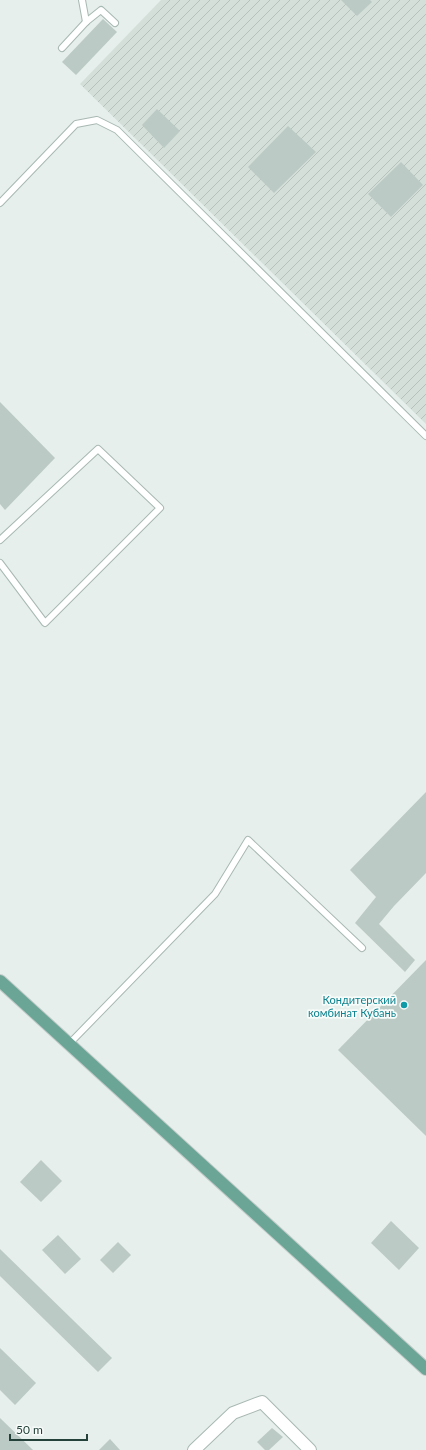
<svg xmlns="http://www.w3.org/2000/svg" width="426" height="1450" viewBox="0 0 426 1450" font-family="Lato,sans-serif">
  <defs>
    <pattern id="industrial-furrows" width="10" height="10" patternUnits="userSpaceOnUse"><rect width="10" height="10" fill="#d4dfda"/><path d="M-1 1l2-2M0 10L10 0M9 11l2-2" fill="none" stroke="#b6c1bc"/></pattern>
  </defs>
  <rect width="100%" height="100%" fill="#e6efeb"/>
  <polygon fill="url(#industrial-furrows)" points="161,0 426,0 426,424 80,84"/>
  <g fill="#bbcac4">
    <polygon points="341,0 370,0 372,2 357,16"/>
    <polygon points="103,19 117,32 76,75 62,62"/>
    <polygon points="157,109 180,131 164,148 142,125"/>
    <polygon points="288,126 316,152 274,193 248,167"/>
    <polygon points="401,162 423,185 391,217 368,194"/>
    <polygon points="0,402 55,458 5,510 0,504"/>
    <polygon points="426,792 426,873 394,906 379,924 415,960 405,972 355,923 376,897 350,870"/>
    <polygon points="426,960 426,1136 338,1050"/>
    <polygon points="41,1160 62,1181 41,1202 20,1182"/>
    <polygon points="391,1221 419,1248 399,1270 371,1243"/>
    <polygon points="58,1235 81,1259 65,1274 42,1250"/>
    <polygon points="118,1242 131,1255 113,1273 100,1260"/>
    <polygon points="0,1249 112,1358 98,1372 0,1276"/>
    <polygon points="0,1348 36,1383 15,1405 0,1390"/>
    <polygon points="0,1418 33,1450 0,1450"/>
    <polygon points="272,1428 283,1437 269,1450 265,1450 257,1442"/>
    <polygon points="110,1439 120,1450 99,1450"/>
  </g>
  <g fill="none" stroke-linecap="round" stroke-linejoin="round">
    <g stroke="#a8b8b2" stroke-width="8">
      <g id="lane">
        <polyline points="82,0 86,22"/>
        <polyline points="62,48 86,22 101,10 115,23"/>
        <polyline points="0,203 76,124 97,120 117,130 426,436"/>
        <polyline points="0,540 98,449 160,508 45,623 0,563"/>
        <polyline points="69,1044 215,894 248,840 362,948"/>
      </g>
    </g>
    <g stroke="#a8b8b2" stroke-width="14">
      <polyline id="street" points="194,1450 233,1413 262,1402 310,1450"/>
    </g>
    <g stroke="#c2cac8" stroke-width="14">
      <polyline id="primary" points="0,981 426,1369"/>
    </g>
    <use href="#lane" stroke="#fff" stroke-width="6"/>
    <use href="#street" stroke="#fff" stroke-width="12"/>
    <use href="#primary" stroke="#6aa596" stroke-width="12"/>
  </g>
  <circle fill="#0f9aa8" stroke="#f7fbf9" stroke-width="1.5" cx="404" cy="1005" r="4"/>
  <g text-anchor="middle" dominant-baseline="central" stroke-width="3.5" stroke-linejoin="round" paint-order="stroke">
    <g font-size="11" fill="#0d838f" stroke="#f7fbf9" text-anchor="end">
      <text x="396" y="999">Кондитерский<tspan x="396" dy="13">комбинат Кубань</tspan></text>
    </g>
  </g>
  <path d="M10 1434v6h77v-6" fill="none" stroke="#24423a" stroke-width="2"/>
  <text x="16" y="1434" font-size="12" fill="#24423a" stroke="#f7fbf9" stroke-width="3" paint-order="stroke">50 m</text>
</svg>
